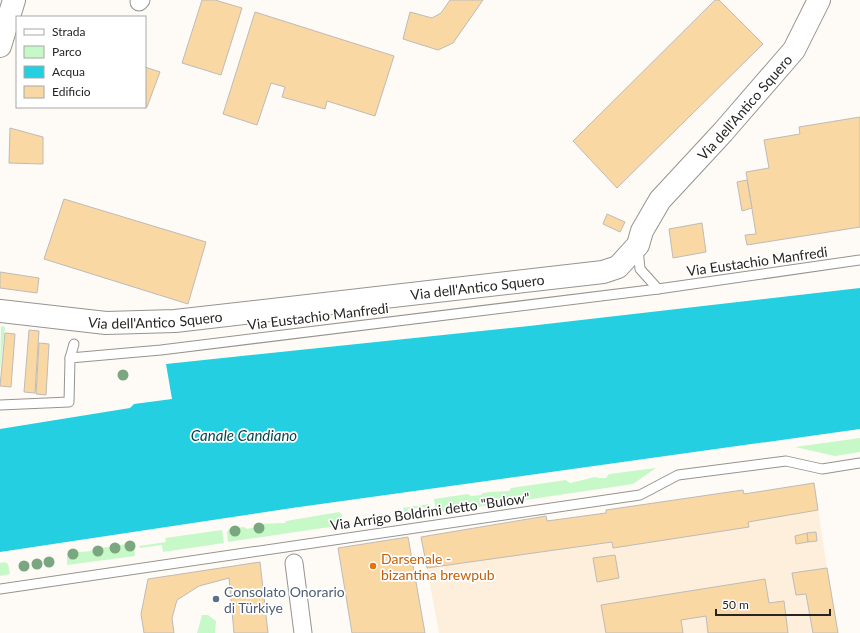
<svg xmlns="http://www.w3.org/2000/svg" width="860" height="633" viewBox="0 0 860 633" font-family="Lato,sans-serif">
  <rect width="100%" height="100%" fill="#fefbf7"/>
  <polygon fill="#fdefdc" points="814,483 837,633 439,633 421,537 546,516 548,521 606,513 606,510 743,490 744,494"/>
  <g fill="#c7f8c8">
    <polygon points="1,326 5,327 0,371"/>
    <polygon points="860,438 860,452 835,456 795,447"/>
    <path d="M656 468 633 484 436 513 434 499 468 494 471 496 481 495 483 493C492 491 500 492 509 491L511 488 566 480 570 483 595 477 598 478H606L609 474Z"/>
    <polygon points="429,504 430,507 408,509 409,516 405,517 403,508"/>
    <polygon points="339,512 342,515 343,525 228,542 227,532 229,529 244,527 247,529 256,527 258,524 285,523 286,521"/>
    <polygon points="222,530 224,543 163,552 162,545 140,548 139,546 166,542 165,538"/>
    <polygon points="134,543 135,556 67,565 67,553 91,551 93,549"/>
    <polygon points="5,562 8,564 10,574 0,576 0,563"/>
    <polygon points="202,615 208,615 216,621 215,633 197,633"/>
  </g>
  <polygon fill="#23cfe1" points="860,288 860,429 292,508 0,552 0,429 130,408 134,404 172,399 166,364 529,326"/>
  <g fill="#f9d8a3" stroke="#bebbb8">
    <polygon points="202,0 215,0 242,8 221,75 182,63"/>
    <polygon points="450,0 483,0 453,43 438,50 403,39 410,12 432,18 441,13"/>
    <polygon points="715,0 719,0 763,44 617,188 573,141"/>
    <polygon points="255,12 394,56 375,116 327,101 325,109 282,97 285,87 271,83 257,125 223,114"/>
    <polygon points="145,67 160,72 147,107 145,107"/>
    <polygon points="860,117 860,227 747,245 745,235 756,234 746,172 769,168 764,140 800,134 799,127"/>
    <polygon points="10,128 43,137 43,164 9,163"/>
    <polygon points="747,180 752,208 742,211 737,182"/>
    <polygon points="64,199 206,242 188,304 44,259"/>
    <polygon points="607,214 625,222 620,232 603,224"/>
    <polygon points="702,223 706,252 673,258 669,229"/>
    <polygon points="0,272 39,278 37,293 0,288"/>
    <polygon points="29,330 39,331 35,393 24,392"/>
    <polygon points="5,333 15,334 11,387 0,386"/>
    <polygon points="39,343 49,344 46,395 36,394"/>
    <polygon points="814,483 818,510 748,522 749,527 613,548 612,542 427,568 421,537 546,516 547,521 606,513 606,510 743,490 744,494"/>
    <polygon points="816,532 817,541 808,542 807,533"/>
    <polygon points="807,533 808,542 796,544 795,536"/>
    <polygon points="408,537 425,633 352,633 338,548"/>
    <polygon points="615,555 619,578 597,582 593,558"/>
    <polygon points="260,562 268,633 234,633 229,578 199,586 177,600 172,618 174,633 144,633 141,614 148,579"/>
    <polygon points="827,568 838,633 813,633 806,594 796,595 792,573"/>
    <polygon points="765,579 769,603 784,601 788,633 708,633 706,616 681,620 683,633 606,633 601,605"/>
  </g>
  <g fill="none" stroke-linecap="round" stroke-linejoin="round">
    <g stroke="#979490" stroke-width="11">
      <g id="service">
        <polyline points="638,249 640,269 658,289 860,260"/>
        <polyline points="70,358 74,344"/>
        <polyline points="0,405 69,402 70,358 161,350 658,289"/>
        <polyline points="0,589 640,495 678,475 786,461 822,469 860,463"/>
      </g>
    </g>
    <g stroke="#979490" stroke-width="19">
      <g id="minor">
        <polyline points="139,2 141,0"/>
        <polyline points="294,563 303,633"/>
      </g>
    </g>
    <g stroke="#979490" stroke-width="24">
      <g id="tertiary">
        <polyline points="0,46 14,0"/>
        <path id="s1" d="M0 311 106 323 175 321 603 272 618 267 638 245 642 231 660 200 723 132 794 50 819 0"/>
      </g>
    </g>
    <use href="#service" stroke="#fff" stroke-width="9"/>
    <use href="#minor" stroke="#fff" stroke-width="17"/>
    <use href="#tertiary" stroke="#fff" stroke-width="22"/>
  </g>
  <g fill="#7ba780">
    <circle cx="123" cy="375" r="5.5"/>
    <circle cx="259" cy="528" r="5.5"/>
    <circle cx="235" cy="531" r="5.5"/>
    <circle cx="130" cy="546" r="5.5"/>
    <circle cx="115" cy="548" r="5.5"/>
    <circle cx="98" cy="551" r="5.5"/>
    <circle cx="73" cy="554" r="5.5"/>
    <circle cx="49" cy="562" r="5.5"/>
    <circle cx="37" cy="564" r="5.5"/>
    <circle cx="24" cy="566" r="5.5"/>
  </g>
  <circle fill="#e8710a" stroke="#fff" stroke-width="1.5" cx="373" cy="566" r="4"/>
  <circle fill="#5c6f8a" stroke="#fff" stroke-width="1.5" cx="216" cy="599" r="4"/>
  <g text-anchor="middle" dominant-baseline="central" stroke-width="3.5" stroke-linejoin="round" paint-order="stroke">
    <g font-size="14" fill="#262523" stroke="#fff">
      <text stroke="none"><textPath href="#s1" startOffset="828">Via dell'Antico Squero</textPath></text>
      <text transform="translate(757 261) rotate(-8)">Via Eustachio Manfredi</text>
      <text stroke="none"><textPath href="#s1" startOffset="480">Via dell'Antico Squero</textPath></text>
      <text transform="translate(318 316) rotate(-7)">Via Eustachio Manfredi</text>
      <text stroke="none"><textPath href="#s1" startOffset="156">Via dell'Antico Squero</textPath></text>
      <text transform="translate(430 511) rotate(-8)">Via Arrigo Boldrini detto "Bulow"</text>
    </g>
    <g font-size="14" fill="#c56008" stroke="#fff" text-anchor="start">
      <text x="381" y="558">Darsenale -<tspan x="381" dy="16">bizantina brewpub</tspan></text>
    </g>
    <g font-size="14" fill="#4e5e75" stroke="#fff" text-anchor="start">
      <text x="224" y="591">Consolato Onorario<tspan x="224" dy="16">di Türkiye</tspan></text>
    </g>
    <g font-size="15" font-style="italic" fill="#00474f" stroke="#fff">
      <text x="244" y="435">Canale Candiano</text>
    </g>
  </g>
  <rect x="16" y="16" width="130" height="92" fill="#ffffff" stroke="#a8a8a7"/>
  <rect x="24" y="29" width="20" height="6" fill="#ffffff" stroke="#a8a8a7"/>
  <text x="52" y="36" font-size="12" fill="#262523">Strada</text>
  <rect x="24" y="46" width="20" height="12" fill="#c7f8c8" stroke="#a8a8a7"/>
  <text x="52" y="56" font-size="12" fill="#262523">Parco</text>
  <rect x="24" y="66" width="20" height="12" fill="#23cfe1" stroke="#a8a8a7"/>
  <text x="52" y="76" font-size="12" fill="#262523">Acqua</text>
  <rect x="24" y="86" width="20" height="12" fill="#f9d8a3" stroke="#a8a8a7"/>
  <text x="52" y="96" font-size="12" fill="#262523">Edificio</text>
  <path d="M716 609v6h114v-6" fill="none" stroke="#262523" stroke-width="2"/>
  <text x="722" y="609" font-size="12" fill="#262523" stroke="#ffffff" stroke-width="3" paint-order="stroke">50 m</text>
</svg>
